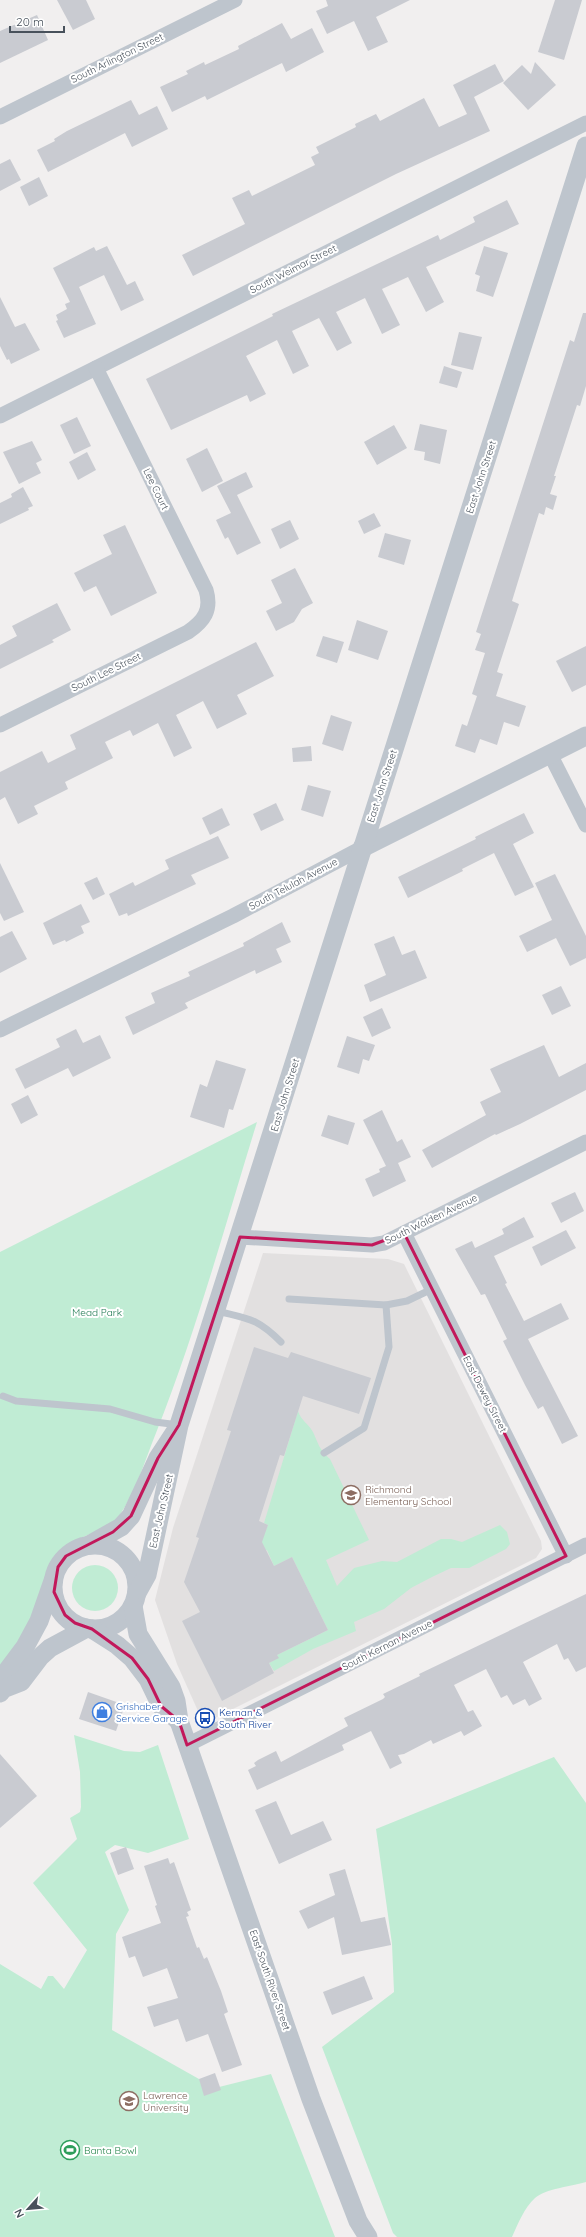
<svg xmlns="http://www.w3.org/2000/svg" width="586" height="2237" viewBox="0 0 586 2237" font-family="Quicksand,sans-serif">
  <rect width="100%" height="100%" fill="#f1efef"/>
  <polygon fill="#e2e0e0" points="263,1253 388,1259 404,1264 541,1541 542,1549 536,1558 215,1718 202,1720 177,1664 155,1600 173,1528"/>
  <g fill="#c0ecd4">
    <path d="M257 1122C225 1226 196 1332 156 1433 145 1460 136 1492 119 1516 103 1536 71 1534 55 1557 44 1573 41 1592 35 1609 27 1632 14 1649 0 1668V1252Z"/>
    <path d="M298 1411C302 1422 308 1423 313 1432 319 1445 319 1449 330 1459L369 1540 326 1560 337 1586 354 1568 382 1561 397 1562 441 1539H451L462 1542 500 1525 507 1532 510 1544 506 1549 469 1568H451L432 1577 411 1588 384 1609 354 1622 356 1631 313 1649 274 1671 269 1663 278 1658 277 1655 328 1630 292 1557 274 1566 267 1550 264 1551 260 1543 268 1525 264 1523Z"/>
    <circle cx="95" cy="1588" r="23"/>
    <polygon points="74,1735 124,1751 140,1752 158,1745 189,1839 148,1853 115,1845 105,1852 129,1910 116,1934 112,2030 215,2088 271,2074 335,2237 0,2237 0,1964 41,1989 48,1976 53,1976 64,1989 87,1950 33,1883 77,1839 70,1818 80,1812 81,1807 80,1772"/>
    <path d="M554 1757 586 1803V2182C572 2186 545 2189 535 2198 524 2208 518 2224 512 2237H397L393 2233 322 2047 394 1992 392 1944 376 1829Z"/>
  </g>
  <g fill="#c9cbd1">
    <polygon points="57,0 86,0 95,19 73,30"/>
    <polygon points="326,0 410,0 376,17 388,42 368,51 354,21 327,34 316,11 328,6"/>
    <polygon points="555,0 582,0 564,60 538,52"/>
    <polygon points="37,15 48,40 0,63 0,31"/>
    <polygon points="282,23 291,39 312,28 324,52 286,72 282,63 207,100 205,96 172,112 160,87 188,74 186,71 204,62 205,65 239,49 238,46"/>
    <polygon points="535,62 556,85 528,110 503,83 522,65 531,74"/>
    <polygon points="495,64 504,81 474,97 490,131 396,174 193,276 182,255 245,224 232,198 249,190 252,196 315,165 311,157 319,153 316,147 356,127 355,124 376,114 380,121 424,98 439,127 467,114 453,85"/>
    <polygon points="131,100 139,115 157,106 168,129 132,147 125,133 48,172 37,150 55,141 54,139 67,131"/>
    <polygon points="10,159 21,180 0,191 0,164"/>
    <polygon points="39,177 48,196 29,206 20,187"/>
    <polygon points="507,200 519,224 426,267 444,302 426,312 408,277 382,289 400,325 382,334 365,298 336,312 352,343 337,351 319,318 292,331 309,366 293,374 277,340 246,356 266,394 250,402 247,395 171,430 146,379 273,316 272,314 438,235 440,240 475,222 473,217"/>
    <polygon points="107,246 127,285 135,281 144,300 121,311 104,275 79,287 96,324 64,338 56,321 58,320 56,315 67,309 65,304 70,302 53,268 94,247 96,251"/>
    <polygon points="484,246 508,253 493,297 476,291 480,276 475,274"/>
    <polygon points="0,297 15,327 25,323 40,350 11,364 9,359 7,360 0,346"/>
    <polygon points="583,313 586,313 586,386 580,406 577,405 554,476 556,476 550,494 557,496 553,510 546,507 544,515 539,513 531,539 512,601 519,604 497,672 503,674 496,696 526,706 519,727 504,722 497,745 480,739 475,753 455,746 462,724 467,726 477,696 472,694 485,653 475,650 481,634 476,632 570,340 574,342"/>
    <polygon points="459,332 482,337 473,370 451,365"/>
    <polygon points="444,366 462,372 457,388 439,383"/>
    <polygon points="77,417 91,446 74,454 60,425"/>
    <polygon points="420,424 447,430 440,464 424,460 425,452 414,450"/>
    <polygon points="394,425 407,448 377,465 364,442"/>
    <polygon points="32,441 42,460 36,463 41,473 19,484 3,452"/>
    <polygon points="207,448 223,481 202,492 186,459"/>
    <polygon points="87,452 96,470 78,480 69,462"/>
    <polygon points="246,472 253,487 237,495 261,543 237,555 228,537 225,539 216,520 231,513 217,486"/>
    <polygon points="23,487 33,506 28,508 29,510 0,524 0,503 12,497 11,494"/>
    <polygon points="374,513 381,526 364,534 358,521"/>
    <polygon points="290,520 299,539 280,549 271,529"/>
    <polygon points="125,525 157,593 111,616 96,586 84,592 74,573 112,554 103,535"/>
    <polygon points="385,533 411,540 404,565 378,557"/>
    <polygon points="295,568 313,603 302,609 294,622 276,631 266,611 282,603 271,580"/>
    <polygon points="57,603 71,630 52,640 54,642 0,669 0,645 17,636 12,626"/>
    <polygon points="357,620 388,631 378,660 348,650"/>
    <polygon points="323,636 344,642 337,663 316,656"/>
    <polygon points="256,642 274,676 237,695 247,714 217,729 203,701 176,715 192,748 174,757 158,723 133,736 130,730 105,742 113,758 65,782 68,789 34,806 38,814 18,824 5,797 0,800 0,772 42,751 48,763 76,749 70,735"/>
    <polygon points="586,646 586,685 572,692 556,661"/>
    <polygon points="331,715 352,722 343,751 322,744"/>
    <polygon points="311,746 312,761 293,762 292,748"/>
    <polygon points="308,785 331,791 323,817 301,810"/>
    <polygon points="276,803 284,820 261,831 253,814"/>
    <polygon points="222,808 230,825 210,835 202,818"/>
    <polygon points="524,813 534,833 513,844 534,887 515,896 494,853 462,869 463,871 408,898 398,877 476,839 475,837"/>
    <polygon points="218,836 229,858 191,875 196,884 128,916 127,913 119,916 109,894 133,882 135,886 169,869 165,860"/>
    <polygon points="0,863 24,912 4,921 0,913"/>
    <polygon points="555,874 586,936 586,958 570,966 556,938 527,952 519,936 552,920 535,883"/>
    <polygon points="97,877 105,894 93,900 84,883"/>
    <polygon points="81,904 90,922 81,926 84,933 66,942 65,940 53,945 43,923"/>
    <polygon points="282,922 291,942 276,949 282,962 256,974 255,970 185,1003 188,1008 133,1035 125,1017 155,1003 151,993 190,976 188,972 244,946 243,943"/>
    <polygon points="12,931 27,959 0,973 0,937"/>
    <polygon points="394,936 402,955 415,950 427,978 370,1002 364,985 386,975 374,944"/>
    <polygon points="561,986 571,1006 552,1015 542,995"/>
    <polygon points="382,1008 391,1028 372,1037 363,1017"/>
    <polygon points="76,1029 83,1043 100,1035 111,1058 73,1077 68,1068 25,1089 15,1069 60,1047 56,1039"/>
    <polygon points="347,1036 375,1045 369,1061 363,1059 359,1074 337,1067"/>
    <polygon points="544,1045 559,1077 586,1063 586,1090 520,1124 496,1135 495,1134 432,1168 422,1150 486,1115 480,1102 501,1092 490,1069"/>
    <polygon points="216,1060 246,1069 233,1110 229,1109 224,1128 190,1117 200,1084 207,1087"/>
    <polygon points="28,1095 38,1115 21,1124 11,1104"/>
    <polygon points="382,1110 397,1142 402,1139 411,1157 398,1163 406,1181 373,1197 365,1179 380,1172 379,1169 386,1166 363,1120"/>
    <polygon points="328,1115 355,1123 348,1145 321,1136"/>
    <polygon points="575,1192 584,1211 561,1223 551,1203"/>
    <polygon points="524,1217 534,1237 494,1256 507,1283 505,1284 524,1321 561,1303 569,1319 528,1339 578,1436 562,1444 543,1406 538,1409 525,1385 503,1341 507,1339 485,1294 481,1295 455,1249 472,1241 475,1248 504,1234 502,1229"/>
    <polygon points="566,1230 576,1248 541,1266 532,1247"/>
    <polygon points="254,1347 288,1358 291,1352 371,1378 359,1414 303,1396 284,1456 280,1455 259,1521 268,1525 262,1542 274,1566 292,1557 328,1630 277,1655 279,1658 269,1663 274,1673 222,1701 182,1621 200,1612 184,1582 199,1538 196,1537 231,1431 227,1430"/>
    <polygon points="586,1594 586,1667 576,1672 568,1658 564,1660 557,1644 523,1662 542,1699 529,1706 525,1699 513,1705 507,1695 501,1698 486,1669 454,1685 468,1712 473,1710 482,1726 464,1736 461,1731 433,1744 431,1740 404,1754 398,1755 402,1763 390,1769 371,1731 342,1745 344,1750 257,1790 248,1770 256,1766 254,1763 258,1760 276,1751 281,1762 348,1726 344,1718 383,1699 385,1697 383,1694 420,1676 419,1674"/>
    <polygon points="88,1692 125,1705 116,1731 79,1719"/>
    <polygon points="0,1754 37,1796 0,1828"/>
    <polygon points="276,1801 291,1835 323,1821 332,1840 279,1864 255,1810"/>
    <polygon points="126,1847 134,1869 118,1875 110,1853"/>
    <polygon points="168,1858 170,1864 174,1862 191,1910 187,1912 189,1916 186,1917 197,1948 199,1947 204,1959 207,1957 221,1991 228,2012 224,2014 242,2065 222,2072 208,2034 186,2042 178,2019 154,2027 147,2007 178,1998 167,1968 143,1977 135,1956 129,1958 122,1937 161,1923 155,1906 157,1905 144,1866"/>
    <polygon points="345,1869 361,1922 385,1917 391,1945 342,1955 334,1917 308,1929 299,1911 335,1895 329,1874"/>
    <polygon points="364,1976 373,1999 332,2015 323,1992"/>
    <polygon points="215,2073 221,2090 204,2096 199,2079"/>
  </g>
  <g fill="none" stroke-linecap="round" stroke-linejoin="round">
    <g stroke="#bec5cd" stroke-width="7">
      <polyline points="289,1299 386,1305 407,1301 432,1289"/>
      <path d="M217 1311C249 1319 257 1318 281 1342"/>
      <polyline points="3,1396 16,1401 110,1409 155,1422 179,1425"/>
      <polyline points="324,1453 364,1428 389,1347 386,1305"/>
    </g>
    <g stroke="#bec5cd" stroke-width="15">
      <polyline points="0,117 235,0"/>
      <polyline points="0,416 586,123"/>
      <path d="M0 725 188 632C204 621 212 610 206 590L96 368"/>
      <polyline points="550,754 586,825"/>
      <polyline points="0,1030 233,916 362,848"/>
      <polyline points="404,1233 566,1556"/>
      <polyline points="240,1237 372,1245 384,1243 586,1142"/>
      <polyline points="187,1745 586,1545"/>
    </g>
    <g stroke="#bec5cd" stroke-width="19">
      <polyline points="362,848 586,736"/>
      <polyline points="89,1545 121,1527 131,1516 158,1458 175,1432"/>
      <circle cx="95" cy="1587" r="42"/>
      <polyline points="137,1593 147,1575 179,1425 586,146"/>
      <polyline points="133,1606 138,1634 171,1687 176,1701 179,1721 311,2099 358,2221 368,2237"/>
      <polyline points="92,1629 117,1645 132,1658 148,1679 161,1706 179,1721"/>
      <polyline points="3,1689 7,1671 25,1647 39,1621 53,1581"/>
      <polyline points="0,1693 3,1689 21,1682 40,1657 50,1648 87,1628"/>
    </g>
  </g>
  <path fill="none" stroke="#c2185b" stroke-width="3" stroke-linejoin="round" d="M404 1233 566 1556 187 1745 179 1721 161 1706 148 1679 132 1658 92 1629 75 1623 65 1615 54 1592 58 1567 66 1556 113 1532 131 1516 158 1458 179 1425 240 1237 372 1245Z"/>
  <defs>
    <g id="school-ring" transform="scale(1)"><circle r="9.5" fill="#fff" stroke="#8d6e63" stroke-width="1.5"/><path d="M0-5L7-2L0 1L-7-2ZM-4 1L0 2.5L4 1V4Q0 6-4 4Z" fill="#8d6e63"/></g>
    <g id="shop-ring" transform="scale(1)"><circle r="9.5" fill="#fff" stroke="#3f7fe0" stroke-width="1.5"/><path d="M-5-2.5h2.3a2.7 3.5 0 0 1 5.4 0H5L5.5 6h-11ZM-1.5-2.5h3a1.5 2.3 0 0 0-3 0Z" fill="#3f7fe0"/></g>
    <g id="bus-ring" transform="scale(1)"><circle r="9.5" fill="#fff" stroke="#1a4fb4" stroke-width="1.5"/><path d="M-5-6H5V4H4V6H2V4H-2V6H-4V4H-5ZM-3.5-4V0h7V-4ZM-3.5 1.2v1.5H-2V1.2ZM2 1.2v1.5H3.5V1.2Z" fill="#1a4fb4"/></g>
    <g id="university-ring" transform="scale(1)"><circle r="9.5" fill="#fff" stroke="#8d6e63" stroke-width="1.5"/><path d="M0-5L7-2L0 1L-7-2ZM-4 1L0 2.5L4 1V4Q0 6-4 4Z" fill="#8d6e63"/></g>
    <g id="stadium-ring" transform="scale(1)"><circle r="9.5" fill="#fff" stroke="#2e9e5b" stroke-width="1.5"/><path d="M0-5a6.5 5 0 1 0 0 10a6.5 5 0 1 0 0-10ZM-3.5-1.8h7v3.6h-7Z" fill="#2e9e5b"/></g>
  </defs>
  <g fill-rule="evenodd">
    <use href="#school-ring" x="351" y="1495"/>
    <use href="#shop-ring" x="102" y="1712"/>
    <use href="#bus-ring" x="205" y="1718"/>
    <use href="#university-ring" x="129" y="2101"/>
    <use href="#stadium-ring" x="70" y="2150"/>
  </g>
  <g text-anchor="middle" dominant-baseline="central" stroke-width="4" stroke-linejoin="round" paint-order="stroke">
    <g font-size="10" fill="#48515b" stroke="#fff">
      <text transform="translate(117 58) rotate(-26)">South Arlington Street</text>
      <text transform="translate(293 269) rotate(-27)">South Weimar Street</text>
      <text transform="translate(481 477) rotate(-72)">East John Street</text>
      <text transform="translate(156 489) rotate(64)">Lee Court</text>
      <text transform="translate(106 672) rotate(-26)">South Lee Street</text>
      <text transform="translate(382 786) rotate(-72)">East John Street</text>
      <text transform="translate(293 884) rotate(-28)">South Telulah Avenue</text>
      <text transform="translate(285 1095) rotate(-73)">East John Street</text>
      <text transform="translate(431 1219) rotate(-26)">South Walden Avenue</text>
      <text transform="translate(485 1394) rotate(63)">East Dewey Street</text>
      <text transform="translate(161 1511) rotate(-77)">East John Street</text>
      <text transform="translate(387 1645) rotate(-27)">South Kernan Avenue</text>
      <text transform="translate(270 1980) rotate(71)">East South River Street</text>
    </g>
    <g font-size="10" fill="#1d7850" stroke="#fff">
      <text x="97" y="1312">Mead Park</text>
    </g>
    <g font-size="10" fill="#785e54" stroke="#fff" text-anchor="start">
      <text x="365" y="1489">Richmond<tspan x="365" dy="12">Elementary School</tspan></text>
      <text x="143" y="2095">Lawrence<tspan x="143" dy="12">University</tspan></text>
    </g>
    <g font-size="10" fill="#366cbe" stroke="#fff" text-anchor="start">
      <text x="116" y="1706">Grishaber<tspan x="116" dy="12">Service Garage</tspan></text>
    </g>
    <g font-size="10" fill="#164399" stroke="#fff" text-anchor="start">
      <text x="219" y="1712">Kernan &amp;<tspan x="219" dy="12">South River</tspan></text>
    </g>
    <g font-size="10" fill="#27864d" stroke="#fff" text-anchor="start">
      <text x="84" y="2150">Banta Bowl</text>
    </g>
  </g>
  <g transform="translate(28 2209) rotate(243)" stroke="#ffffff" stroke-width="3" paint-order="stroke">
  <path d="M0-3L7 15L0 10L-7 15Z" fill="#48515b"/>
  <text y="-6" font-size="11" font-weight="bold" text-anchor="middle" fill="#48515b">N</text>
  </g>
  <path d="M10 26v6h54v-6" fill="none" stroke="#48515b" stroke-width="2"/>
  <text x="16" y="26" font-size="12" fill="#48515b" stroke="#ffffff" stroke-width="3" paint-order="stroke">20 m</text>
</svg>
